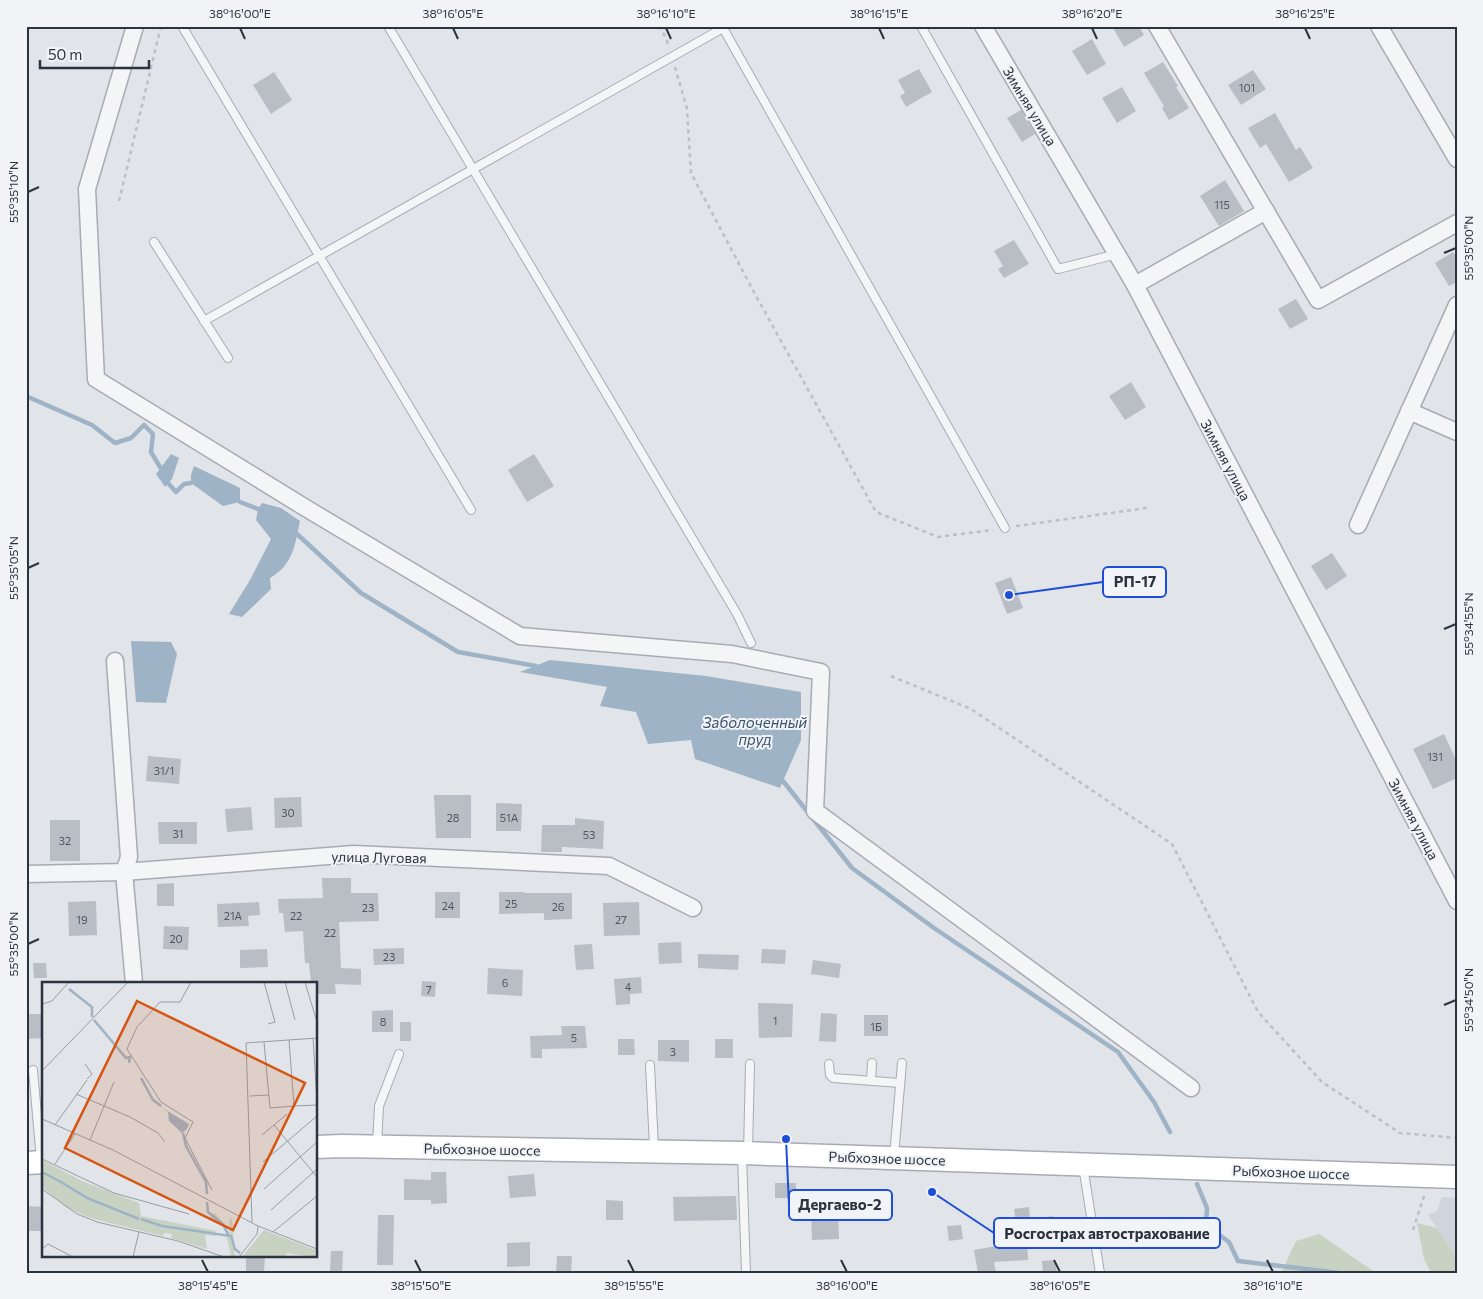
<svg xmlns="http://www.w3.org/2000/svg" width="1483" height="1299" viewBox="0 0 1483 1299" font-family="Commissioner,sans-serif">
  <rect width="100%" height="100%" fill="#e1e4e9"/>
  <polygon fill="#d0d4db" points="1442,1197 1457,1198 1457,1258 1428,1215 1437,1211"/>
  <g fill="#c7d2c3">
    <polygon points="1417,1223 1437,1228 1457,1258 1457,1273 1431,1273 1424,1259"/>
    <polygon points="1319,1234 1376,1273 1281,1273 1296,1241"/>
  </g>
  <g fill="#9fb3c6">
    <polygon points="171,454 179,458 172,479 165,487 156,474"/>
    <polygon points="194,466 240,488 240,502 223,506 191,483 191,475"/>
    <path d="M262 503 281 508 300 521C295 545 293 565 270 578L271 589 242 617 229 614 250 580 271 539 256 520 258 509Z"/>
    <polygon points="131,641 171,642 177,654 166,703 136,702"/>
    <polygon points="550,660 706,676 801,692 801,740 780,788 695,759 691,740 648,744 636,712 600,706 607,687 520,672"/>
  </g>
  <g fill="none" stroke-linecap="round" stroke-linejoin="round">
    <g stroke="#9fb3c6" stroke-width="4.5">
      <polyline points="26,396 92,425 115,443 131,438 144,425 153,434 151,452 160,467"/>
      <polyline points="168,483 176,492 184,484 191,483"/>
      <polyline points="240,502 258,509"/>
      <polyline points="297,534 361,593 458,652 536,666"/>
      <polyline points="783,781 852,868 934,928 1118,1052 1154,1102 1170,1132"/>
      <polyline points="1197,1184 1207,1208 1206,1225 1229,1242 1238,1261 1340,1273"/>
    </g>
  </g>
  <g fill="#b9bec5">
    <polygon points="1112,26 1139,26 1144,35 1124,47"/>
    <polygon points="1092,39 1106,64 1087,75 1072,51"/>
    <polygon points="1163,62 1178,86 1176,87 1189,108 1169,120 1162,108 1164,106 1144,73"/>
    <polygon points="919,69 932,92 906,107 900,96 905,93 898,80"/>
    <polygon points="1253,70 1266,89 1241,105 1228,85"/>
    <polygon points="274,72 292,100 271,114 253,85"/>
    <polygon points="1122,87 1136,111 1117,123 1102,98"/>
    <polygon points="1021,110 1035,134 1022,142 1007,118"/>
    <polygon points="1275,113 1296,150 1300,147 1313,168 1289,182 1266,144 1260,148 1248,128"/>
    <polygon points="1225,180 1244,211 1219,226 1200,196"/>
    <polygon points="1014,240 1029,264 1004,278 998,269 1003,266 994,251"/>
    <polygon points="1453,252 1457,258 1457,282 1449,286 1435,263"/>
    <polygon points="1296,299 1308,319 1290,329 1278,309"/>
    <polygon points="1131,382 1146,407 1125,420 1109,396"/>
    <polygon points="534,454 554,486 527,502 508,470"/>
    <polygon points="1332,553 1347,576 1326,590 1311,566"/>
    <polygon points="1011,577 1023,608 1007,614 995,583"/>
    <polygon points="1444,734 1457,762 1457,778 1433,789 1413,749"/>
    <polygon points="148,756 181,759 179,784 146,781"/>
    <polygon points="434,795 471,795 471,838 436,838"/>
    <polygon points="301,797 302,827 275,828 274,798"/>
    <polygon points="496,803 522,804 521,831 496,831"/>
    <polygon points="251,807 253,830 227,832 225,809"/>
    <polygon points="575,818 604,821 603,849 562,847 562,852 541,852 542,825 575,825"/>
    <rect x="50" y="820" width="30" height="41"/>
    <polygon points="158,822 197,822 197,844 159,844"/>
    <polygon points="322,878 351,878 351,893 378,893 379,921 339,922 341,968 361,969 361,985 335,984 336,994 316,994 316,983 311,983 309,963 305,963 303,931 285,932 283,913 279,913 278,899 323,898"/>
    <polygon points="174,883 174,906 157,906 157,884"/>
    <rect x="435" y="892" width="25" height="26"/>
    <polygon points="499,892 524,892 524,893 572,893 572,919 544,920 544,913 499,914"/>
    <polygon points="96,901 97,935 69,936 68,902"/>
    <polygon points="259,902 260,915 248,916 249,926 218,927 217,904"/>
    <polygon points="639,902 640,935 604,936 603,903"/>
    <polygon points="164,926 189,927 188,950 163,949"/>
    <polygon points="681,942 682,963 659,964 658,943"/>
    <polygon points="592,944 594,969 576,970 574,945"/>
    <polygon points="404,948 404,964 374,965 373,949"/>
    <polygon points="267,949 268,967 240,968 240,950"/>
    <polygon points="762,949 786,950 785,964 761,963"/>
    <polygon points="698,954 739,955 738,970 698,968"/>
    <polygon points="813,960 841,964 839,978 811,974"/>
    <polygon points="33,963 46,963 47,978 34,978"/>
    <polygon points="488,968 523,970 522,996 487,994"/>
    <polygon points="641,977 642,993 630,994 630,1004 616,1005 614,979"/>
    <polygon points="422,981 436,982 435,997 421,996"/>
    <polygon points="758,1003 793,1004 792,1037 759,1038"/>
    <polygon points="393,1010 393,1032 372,1032 372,1011"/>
    <polygon points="821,1013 837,1014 836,1042 819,1041"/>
    <polygon points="26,1014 44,1014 44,1038 26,1039"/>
    <rect x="864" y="1015" width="24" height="21"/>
    <rect x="400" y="1022" width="11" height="19"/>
    <polygon points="561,1026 585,1026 587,1048 542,1049 542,1058 531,1058 530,1036 562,1035"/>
    <polygon points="618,1039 634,1039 635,1055 618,1055"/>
    <rect x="715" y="1039" width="18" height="19"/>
    <polygon points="658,1040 689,1040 689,1062 658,1061"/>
    <polygon points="431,1172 446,1172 447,1203 431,1204 431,1200 404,1200 404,1179 431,1180"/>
    <polygon points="534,1174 536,1196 510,1198 508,1176"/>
    <rect x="775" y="1183" width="21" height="15"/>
    <polygon points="736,1196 737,1220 674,1221 673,1197"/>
    <polygon points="606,1200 623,1201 623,1220 606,1220"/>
    <polygon points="26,1206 44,1207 44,1231 26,1231"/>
    <polygon points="1029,1207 1030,1219 1053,1216 1055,1231 1018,1236 1014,1209"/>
    <polygon points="838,1209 839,1239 812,1240 811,1210"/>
    <polygon points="378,1215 394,1215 393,1265 377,1265"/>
    <polygon points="961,1225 963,1239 949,1241 947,1226"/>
    <polygon points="1027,1240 1028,1260 994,1262 996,1273 978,1273 974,1250 1001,1245 1001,1241"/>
    <polygon points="530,1242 530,1266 507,1267 507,1243"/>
    <polygon points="331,1251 343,1251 342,1272 330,1271"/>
    <polygon points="246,1255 265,1255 264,1272 246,1271"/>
    <polygon points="557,1256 572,1256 571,1273 556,1273"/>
    <polygon points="1055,1260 1057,1273 1043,1273 1042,1261"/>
  </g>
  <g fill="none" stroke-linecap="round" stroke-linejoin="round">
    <g stroke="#a7abb3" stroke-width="10">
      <g id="service">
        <polyline points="182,26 471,510"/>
        <polyline points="388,26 737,614 751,643"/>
        <polyline points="921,26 1058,269 1117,254"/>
        <polyline points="154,242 228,358"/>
        <polyline points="204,321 723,28 1005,528"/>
        <polyline points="829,1064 830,1075 833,1078 900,1083"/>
        <polyline points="650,1065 654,1148"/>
        <polyline points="33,1070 41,1160"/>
        <polyline points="871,1081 872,1063"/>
        <polyline points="377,1145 379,1106 399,1054"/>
        <polyline points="748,1152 750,1064"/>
        <polyline points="742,1155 746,1273"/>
        <polyline points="894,1156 902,1063"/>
        <polyline points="1083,1166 1100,1273"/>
      </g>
    </g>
    <g stroke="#a7abb3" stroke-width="19">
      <g id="minor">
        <polyline points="135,26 87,189 96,379 309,510 520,636 732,654 821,672 815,811 1191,1088"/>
        <polyline points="983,26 1135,285 1457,901"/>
        <polyline points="1157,26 1318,300 1457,223"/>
        <polyline points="1379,26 1457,159"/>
        <polyline points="1135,285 1266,211"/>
        <polyline points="1409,411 1457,432"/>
        <polyline points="1358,525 1457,305"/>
        <polyline points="115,661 129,857 124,872 134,983"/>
        <polyline points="26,874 124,872 354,854 609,866 693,908"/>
      </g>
    </g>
    <g stroke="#a7abb3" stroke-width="25">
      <g id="secondary">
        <polyline points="316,1147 342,1146 742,1153 1457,1177"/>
        <polyline points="26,1163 44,1162"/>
      </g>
    </g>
    <g stroke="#bcbfc3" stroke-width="2.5" stroke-dasharray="4 4" stroke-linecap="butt">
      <polyline points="659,26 666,38 669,47"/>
      <polyline points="675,67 687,109 691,173 756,296 876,512 938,537 993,530"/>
      <polyline points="119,201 161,26"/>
      <polyline points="1016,526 1147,508"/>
      <polyline points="891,676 971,709 1172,844 1258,1012 1322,1082 1400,1133 1457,1138"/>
      <polyline points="1413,1230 1425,1193"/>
    </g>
    <use href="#service" stroke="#f4f5f7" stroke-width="8"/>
    <use href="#minor" stroke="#f4f5f7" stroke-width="16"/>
    <use href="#secondary" stroke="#fff" stroke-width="22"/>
  </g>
  <path fill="none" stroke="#2b333f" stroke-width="2" d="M240 28 245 39M453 28 458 39M666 28 671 39M879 28 884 39M1092 28 1097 39M1305 28 1310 39M28 192 39 187M1444 253 1456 248M28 568 39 563M1444 629 1456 624M28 944 39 939M1444 1005 1456 1000M202 1260 208 1272M415 1260 421 1272M628 1260 634 1272M841 1260 847 1272M1054 1260 1060 1272M1267 1260 1273 1272"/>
  <g text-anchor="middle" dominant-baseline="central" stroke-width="4" stroke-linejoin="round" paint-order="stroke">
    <g font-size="11" fill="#4e5660">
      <text x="1247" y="87">101</text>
      <text x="1222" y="204">115</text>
      <text x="1435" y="756">131</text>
      <text x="164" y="770">31/1</text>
      <text x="288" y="812">30</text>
      <text x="453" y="817">28</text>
      <text x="509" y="817">51А</text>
      <text x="178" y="833">31</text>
      <text x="589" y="834">53</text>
      <text x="65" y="840">32</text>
      <text x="511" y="903">25</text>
      <text x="448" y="905">24</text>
      <text x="558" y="906">26</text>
      <text x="368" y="907">23</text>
      <text x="233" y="915">21А</text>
      <text x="296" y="915">22</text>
      <text x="82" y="919">19</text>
      <text x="621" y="919">27</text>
      <text x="330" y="932">22</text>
      <text x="176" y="938">20</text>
      <text x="389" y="956">23</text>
      <text x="505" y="982">6</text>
      <text x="628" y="986">4</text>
      <text x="429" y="989">7</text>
      <text x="775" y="1020">1</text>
      <text x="383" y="1021">8</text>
      <text x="876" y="1026">1Б</text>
      <text x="574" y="1037">5</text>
      <text x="673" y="1051">3</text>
    </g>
    <g font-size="14" fill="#2b333f" stroke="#f1f3f6">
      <text transform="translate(1030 106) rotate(59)">Зимняя улица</text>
      <text transform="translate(1226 460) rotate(62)">Зимняя улица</text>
      <text transform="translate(1414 819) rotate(62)">Зимняя улица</text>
      <text transform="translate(379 857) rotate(1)">улица Луговая</text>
      <text transform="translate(482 1149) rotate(1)">Рыбхозное шоссе</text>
      <text transform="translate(887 1158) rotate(2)">Рыбхозное шоссе</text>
      <text transform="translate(1291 1172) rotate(2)">Рыбхозное шоссе</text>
    </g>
    <g font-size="15" font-style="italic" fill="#385371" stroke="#f1f3f6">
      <text x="755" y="722">Заболоченный<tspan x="755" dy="17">пруд</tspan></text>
    </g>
  </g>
  <g transform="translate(42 982)">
    <rect width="275" height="275" fill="#e1e4e9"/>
    <path d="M0 178 40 199 97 221 99 234 174 249V254L163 253 165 267 129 256 130 252 122 251 121 254 48 236 25 226 0 205ZM173 231 188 251 187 240 188 236 190 237 193 275H189L183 246 167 236ZM222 248 274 268 272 275 245 271 243 275H200Z" fill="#c7d2c3"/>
    <path d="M117 124 147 142 145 147 140 151 127 139 126 130Z" fill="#9fb3c6"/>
    <path fill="none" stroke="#9fb3c6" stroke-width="2.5" d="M27 7 50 25V35M52 38 84 76 88 75 87 81M99 96 111 118 119 124M141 151 144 164 164 200 165 212M0 190 19 200M19 200 45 216 97 237M165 220 166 230 181 242 187 255M99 237 120 244 189 254 193 267 198 271"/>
    <path fill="none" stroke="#989da5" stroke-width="1" d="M149 0 138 20H118L95 45 85 67 119 120 151 140 143 156 170 208M222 0 233 40 226 42M243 0 253 38M263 0 274 37M0 22 10 19 27 0M271 56 275 120M222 60 228 126 252 124 247 58M43 82 50 92 45 97M0 89 86 0M34 112 88 135 116 151 123 160M208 114 227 113M252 124 275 123M0 137 71 168 216 244 215 252 197 275M13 143 45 98M232 143 275 195M220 153 245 132M48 158 72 100M0 177 72 211 147 232M221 180 275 134M13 182 33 152M0 207 35 232 55 240 136 259 182 275M222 207 275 160M229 228 275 187M210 240 204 61 275 56M216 244 275 267M231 250 275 214M0 267 6 262 31 275M91 275 97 250"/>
    <path fill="#d55511" fill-opacity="0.15" stroke="#d55511" stroke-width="2.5" d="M95 19 263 101 191 248 23 166Z"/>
    <rect width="275" height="275" fill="none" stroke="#2b333f" stroke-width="2.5"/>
  </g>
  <path fill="none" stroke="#1d4ed8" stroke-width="2" d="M1009 595L1103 582M786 1139L789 1205M932 1192L994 1233"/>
  <g fill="#1d4ed8" stroke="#f1f3f6" stroke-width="2">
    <circle cx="1009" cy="595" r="5"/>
    <circle cx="786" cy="1139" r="5"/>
    <circle cx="932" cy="1192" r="5"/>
  </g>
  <g fill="#f1f3f6" stroke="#1d4ed8" stroke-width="2">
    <rect x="1103" y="567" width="63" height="30" rx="5"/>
    <rect x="789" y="1190" width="103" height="30" rx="5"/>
    <rect x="994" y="1218" width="226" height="30" rx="5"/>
  </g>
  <g font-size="15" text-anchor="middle" font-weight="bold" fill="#2b333f">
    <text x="1135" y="587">РП-17</text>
    <text x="840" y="1210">Дергаево-2</text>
    <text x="1107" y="1239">Росгострах автострахование</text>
  </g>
  <rect width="1483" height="1299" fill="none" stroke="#f1f3f6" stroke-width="55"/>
  <path d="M40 60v8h109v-8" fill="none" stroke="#2b333f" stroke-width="2.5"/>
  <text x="48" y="60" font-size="15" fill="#2b333f" stroke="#f1f3f6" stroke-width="4" paint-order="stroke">50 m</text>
  <rect x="28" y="28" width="1428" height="1244" fill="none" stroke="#2b333f" stroke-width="2"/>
  <g font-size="12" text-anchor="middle" fill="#2b333f">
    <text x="240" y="18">38°16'00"E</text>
    <text x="453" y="18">38°16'05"E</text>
    <text x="666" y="18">38°16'10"E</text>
    <text x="879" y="18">38°16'15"E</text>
    <text x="1092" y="18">38°16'20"E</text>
    <text x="1305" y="18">38°16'25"E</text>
    <text transform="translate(14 192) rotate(-90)" y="4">55°35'10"N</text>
    <text transform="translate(1469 248) rotate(-90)" y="4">55°35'00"N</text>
    <text transform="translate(14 568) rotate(-90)" y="4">55°35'05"N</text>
    <text transform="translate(1469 624) rotate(-90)" y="4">55°34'55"N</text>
    <text transform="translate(14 944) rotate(-90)" y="4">55°35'00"N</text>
    <text transform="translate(1469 1000) rotate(-90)" y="4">55°34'50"N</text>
    <text x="208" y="1290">38°15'45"E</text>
    <text x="421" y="1290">38°15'50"E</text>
    <text x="634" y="1290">38°15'55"E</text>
    <text x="847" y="1290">38°16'00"E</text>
    <text x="1060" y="1290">38°16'05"E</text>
    <text x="1273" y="1290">38°16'10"E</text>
  </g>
</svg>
